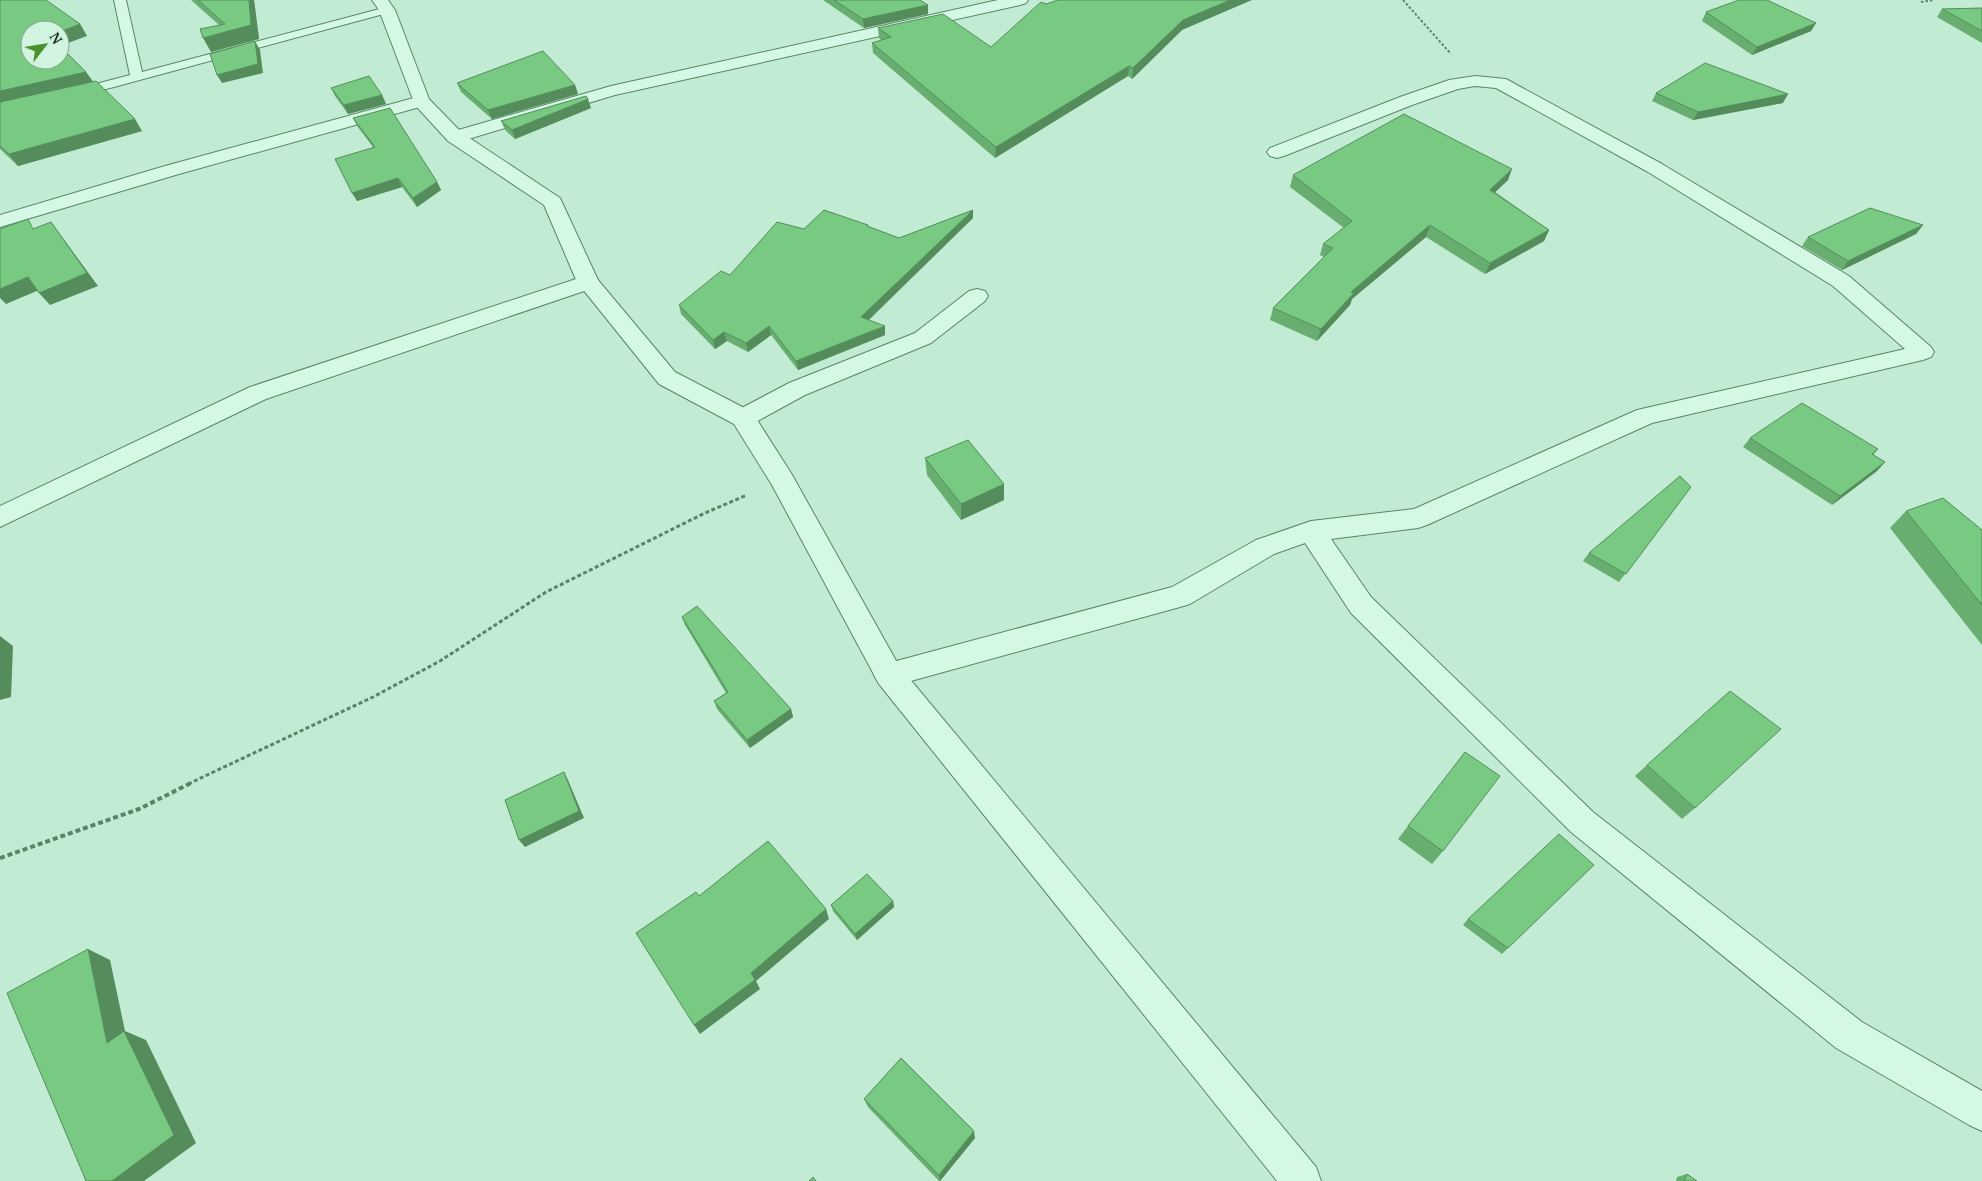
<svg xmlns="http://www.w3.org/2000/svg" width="1982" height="1181" viewBox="0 0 1982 1181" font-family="'PT Serif',serif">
  <rect width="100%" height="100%" fill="#c1ecd3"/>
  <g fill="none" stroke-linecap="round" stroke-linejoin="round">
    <g stroke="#598564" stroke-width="2">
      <polygon id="service" points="114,0 126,0 142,72 387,7 393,10 391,12 77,97 73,96 71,93 73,90 130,75"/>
    </g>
    <g stroke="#598564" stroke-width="2">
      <g id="minor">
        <polygon points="998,0 1028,0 1026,3 1020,5 615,95 455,143 448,141 446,137 448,133 611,86"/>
        <polygon points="1475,76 1506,79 1662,164 1849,276 1931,347 1934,352 1931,357 1923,360 1652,423 1427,525 1418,528 1331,539 1371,597 1593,812 1862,1022 1982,1091 1982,1131 1969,1125 1836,1048 1571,832 1351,613 1305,543 1274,554 1190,604 1180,607 889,687 879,684 874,675 879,666 889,663 1172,587 1256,540 1311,521 1414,509 1637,410 1905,349 1833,286 1648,172 1496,88 1475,86 1458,89 1412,105 1284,156 1277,158 1270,156 1267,152 1270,148 1400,97 1449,80"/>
        <polygon points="421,96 427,97 430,101 427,105 179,174 0,227 0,215 165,166"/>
        <polygon points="588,275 596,277 599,282 596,287 266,399 0,527 0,506 250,387"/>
        <polygon points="977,289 985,291 988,296 985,301 931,343 805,395 752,424 743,427 734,424 731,418 734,412 789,383 915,333 969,291"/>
      </g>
    </g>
    <g stroke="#598564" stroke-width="2">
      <polygon id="tertiary" points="372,0 388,0 395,10 429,99 462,133 560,198 598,280 675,372 752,412 791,473 899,666 1316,1167 1321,1181 1277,1181 879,684 772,485 734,424 659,384 577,282 544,205 448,141 415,105 379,10"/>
    </g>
    <g stroke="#598564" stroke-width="2" stroke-dasharray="2.5 2" stroke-linecap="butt">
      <polyline points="1403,0 1451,54"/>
      <polyline points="1921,2 1934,0"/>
    </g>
    <polyline stroke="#598564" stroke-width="3" stroke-dasharray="4 2.5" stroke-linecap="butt" points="188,784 373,697 440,661 546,592 705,513 747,495"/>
    <polyline stroke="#598564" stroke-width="4" stroke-dasharray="5 3" stroke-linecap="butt" points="0,858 139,809 191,783"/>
    <use href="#service" fill="#d4f8e3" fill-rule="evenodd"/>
    <use href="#minor" fill="#d4f8e3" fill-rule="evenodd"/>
    <use href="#tertiary" fill="#d4f8e3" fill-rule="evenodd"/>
  </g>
  <g fill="#67ae70">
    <polygon points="0,0 80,24 87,36 30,30 86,72 93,82 142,131 18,166 0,149"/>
    <polygon points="191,0 254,0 259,39 211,52 219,25"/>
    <polygon points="823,0 920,0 928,14 864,28"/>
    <polygon points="1982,8 1982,43 1937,17 1942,9"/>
    <polygon points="1706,12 1816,23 1811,31 1752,55 1702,21"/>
    <polygon points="878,28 991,47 1182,30 1132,79 1128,76 995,158 873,53 872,43 881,40 879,38"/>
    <polygon points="457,83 575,85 578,94 492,119 461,92"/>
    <polygon points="331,88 382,95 386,104 348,114 335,96"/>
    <polygon points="1656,93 1783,103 1693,120 1652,101"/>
    <polygon points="591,108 515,139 505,130 501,121"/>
    <polygon points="353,118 437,182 441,190 417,207 402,187 357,201 373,147 357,126"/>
    <polygon points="1293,175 1508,180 1495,192 1549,230 1544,241 1485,274 1426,237 1352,299 1350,305 1317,341 1270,320 1273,308 1324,257 1320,255 1323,244 1344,228 1290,187"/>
    <polygon points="973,210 973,218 869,320 885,335 798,370 771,335 748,352 727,341 715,349 681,314 679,305 730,275 804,229 868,225 869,227 899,238"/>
    <polygon points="1923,225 1916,234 1842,270 1802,246 1808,237"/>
    <polygon points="1750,438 1878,449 1873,455 1885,462 1877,471 1832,505 1743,447"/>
    <polygon points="925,458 1004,484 1004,500 961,520 927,475"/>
    <polygon points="1691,487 1619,582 1583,561 1589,553"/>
    <polygon points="1906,511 1982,530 1982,645 1890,528"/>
    <polygon points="682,617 791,709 793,717 750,748 717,709 714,701 726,693 685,625"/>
    <polygon points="1647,765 1695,808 1682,819 1635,776"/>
    <polygon points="1408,826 1443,851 1432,864 1398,839"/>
    <polygon points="893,901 894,907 857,940 833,911 831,905"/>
    <polygon points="1468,919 1508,948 1502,954 1463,925"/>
    <polygon points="864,1099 975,1138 940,1181 939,1181 868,1107"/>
    <polygon points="1687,1174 1697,1181 1676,1181 1677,1177"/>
  </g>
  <g fill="#548d5b">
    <polygon points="249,0 254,0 259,39 211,52 203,38 251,25"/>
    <polygon points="1230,0 1252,0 1182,30 1132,79 1133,68 1183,20"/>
    <polygon points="928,5 928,14 864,28 863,19"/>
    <polygon points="1816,23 1811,31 1752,55 1757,47"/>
    <polygon points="80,24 87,36 60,46 60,32"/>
    <polygon points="255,41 260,50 263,73 222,83 217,75"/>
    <polygon points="1129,66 1128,76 995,158 996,147"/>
    <polygon points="86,72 94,83 0,104 0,91"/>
    <polygon points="575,85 578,94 492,119 488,110"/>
    <polygon points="1788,94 1783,103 1693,120 1698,112"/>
    <polygon points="382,95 386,104 348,114 344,105"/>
    <polygon points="588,99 591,108 515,139 512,130"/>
    <polygon points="135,119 142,131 18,166 9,154"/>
    <polygon points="1512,169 1508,180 1486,201 1490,190"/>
    <polygon points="398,178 402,187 357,201 352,193"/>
    <polygon points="437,182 441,190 417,207 413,198"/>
    <polygon points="973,210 973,218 862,326 861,317"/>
    <polygon points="51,222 98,286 50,305 39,293"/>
    <polygon points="1430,225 1426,237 1352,299 1350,305 1317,341 1321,329 1351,292"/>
    <polygon points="1923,225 1916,234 1842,270 1848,261"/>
    <polygon points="1549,230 1544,241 1485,274 1490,263"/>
    <polygon points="28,277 39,290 6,304 0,298 0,289"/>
    <polygon points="769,326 771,335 748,352 746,343"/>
    <polygon points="885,326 885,335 798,370 796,361"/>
    <polygon points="724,332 727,341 715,349 713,340"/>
    <polygon points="1885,462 1877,471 1832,505 1840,496"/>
    <polygon points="1004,484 1004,500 961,520 961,504"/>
    <polygon points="0,636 13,646 11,697 0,700"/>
    <polygon points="791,709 793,717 750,748 747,740"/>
    <polygon points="564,772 568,780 584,818 525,847 519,840"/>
    <polygon points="893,901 894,907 857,940 855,934"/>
    <polygon points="826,909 829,919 756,981 760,989 700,1034 694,1025 751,973"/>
    <polygon points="88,949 110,960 125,1031 146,1040 196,1143 144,1181 112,1181 107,1043"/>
    <polygon points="974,1131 975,1138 940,1181 939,1175"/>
  </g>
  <g fill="#78ca82" stroke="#548d5b">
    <polygon points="0,0 46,0 80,24 60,32 60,30 30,30 30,60 60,60 60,46 86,72 0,91"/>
    <polygon points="198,0 249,0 251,25 203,38 200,29 225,24"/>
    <polygon points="834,0 920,0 928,5 863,19"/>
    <polygon points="1058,0 1230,0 1183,20 1133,68 1129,66 996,147 872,43 891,37 878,28 943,14 991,47 1041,2 1046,4"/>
    <polygon points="1739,0 1767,0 1816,23 1757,47 1706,12"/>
    <polygon points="1982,8 1982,31 1942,9"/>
    <polygon points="255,41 258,64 217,75 210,54"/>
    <polygon points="543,51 575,85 488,110 457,83"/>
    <polygon points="1705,63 1788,94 1698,112 1656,93"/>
    <polygon points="369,76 382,95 344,105 331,88"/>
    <polygon points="96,81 135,119 9,154 0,146 0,102"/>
    <polygon points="586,96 588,99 512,130 501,121"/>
    <polygon points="390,108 437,182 413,198 398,178 352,193 335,159 375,147 353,118"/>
    <polygon points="1404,114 1512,169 1490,190 1549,230 1490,263 1430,225 1351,292 1354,293 1321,329 1273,308 1333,248 1323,244 1352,221 1293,175"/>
    <polygon points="1870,208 1923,225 1848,261 1808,237"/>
    <polygon points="824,210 868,225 867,226 899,238 973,210 861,317 885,326 796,361 769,326 746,343 724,332 713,340 679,305 721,271 730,275 777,222 804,229"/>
    <polygon points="28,219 33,229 51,222 87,273 39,293 28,277 0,289 0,229"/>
    <polygon points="1802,403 1878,449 1872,454 1885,462 1840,496 1750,438"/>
    <polygon points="968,440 1004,484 961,504 925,458"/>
    <polygon points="1680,476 1691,487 1626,574 1589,553"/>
    <polygon points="1943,498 1982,530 1982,605 1906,511"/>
    <polygon points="697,606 791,709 747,740 714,701 728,692 682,617"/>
    <polygon points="1730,691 1781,729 1695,808 1647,765"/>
    <polygon points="1465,752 1500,776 1443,851 1408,826"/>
    <polygon points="564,772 579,811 519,840 505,800"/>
    <polygon points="1559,834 1594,865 1508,948 1468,919"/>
    <polygon points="768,841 826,909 751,973 755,980 694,1025 636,933 696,892 699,896"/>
    <polygon points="867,874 893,901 855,934 831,905"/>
    <polygon points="88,949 107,1043 124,1031 174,1135 112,1181 86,1181 7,993"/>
    <polygon points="901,1058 974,1131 939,1175 864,1099"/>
    <polygon points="1687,1174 1697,1181 1684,1181"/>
    <polygon points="813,1177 816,1181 809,1181"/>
  </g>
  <g transform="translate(45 45) rotate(59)"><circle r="24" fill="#d0f4df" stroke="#88a893"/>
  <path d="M0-4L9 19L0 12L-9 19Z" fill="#49922b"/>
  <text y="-8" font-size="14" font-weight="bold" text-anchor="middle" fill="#1d3522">N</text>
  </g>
</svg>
